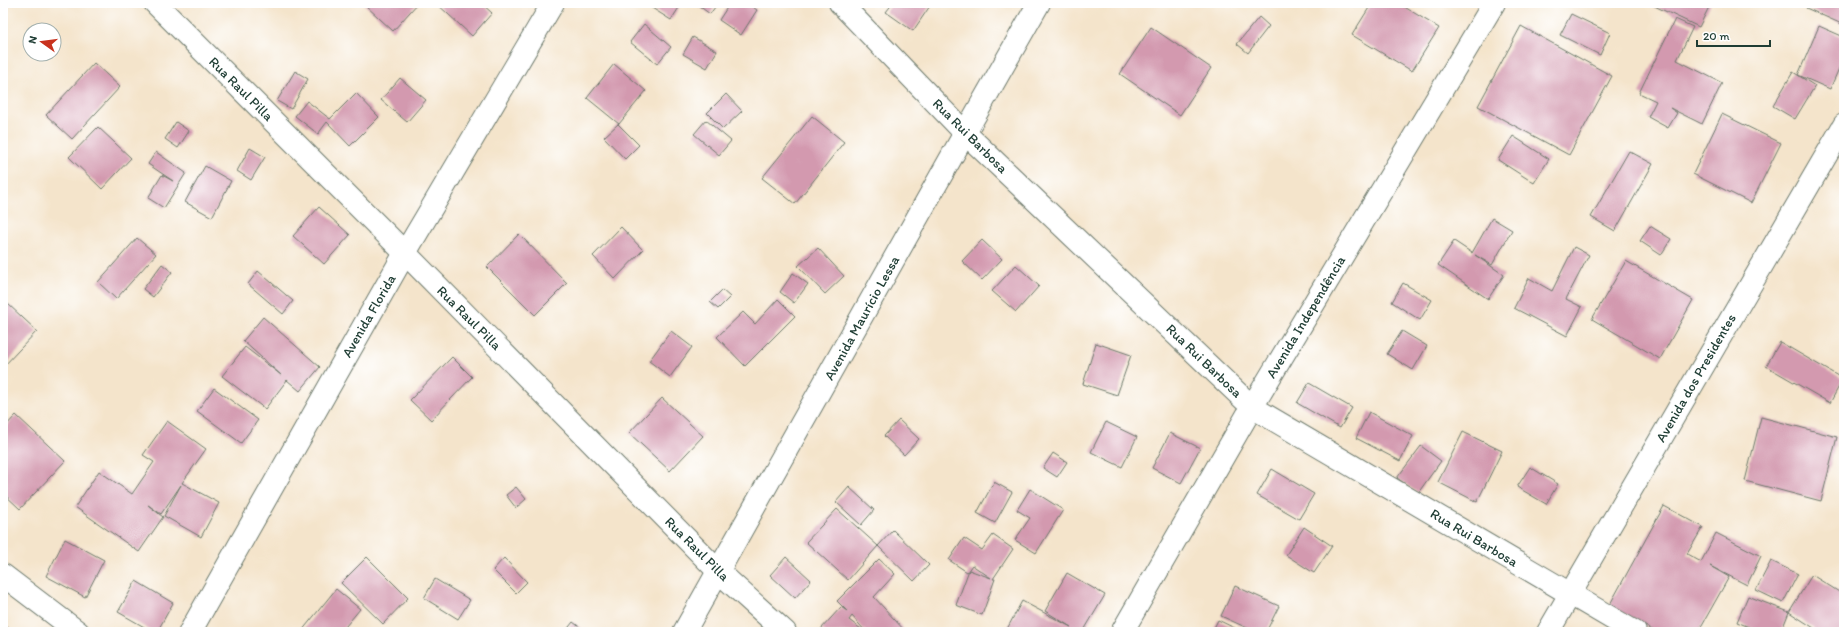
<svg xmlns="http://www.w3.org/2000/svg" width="1847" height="635" viewBox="0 0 1847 635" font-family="Itim,sans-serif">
  <rect width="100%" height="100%" fill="#fff"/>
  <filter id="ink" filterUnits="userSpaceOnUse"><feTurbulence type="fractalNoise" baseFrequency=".025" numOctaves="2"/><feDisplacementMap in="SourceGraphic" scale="8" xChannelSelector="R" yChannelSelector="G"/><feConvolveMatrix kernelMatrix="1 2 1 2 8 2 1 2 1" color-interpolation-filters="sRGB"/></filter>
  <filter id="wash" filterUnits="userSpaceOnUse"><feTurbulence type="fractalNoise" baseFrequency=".012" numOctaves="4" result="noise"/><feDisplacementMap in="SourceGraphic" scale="16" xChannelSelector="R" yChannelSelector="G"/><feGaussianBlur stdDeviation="0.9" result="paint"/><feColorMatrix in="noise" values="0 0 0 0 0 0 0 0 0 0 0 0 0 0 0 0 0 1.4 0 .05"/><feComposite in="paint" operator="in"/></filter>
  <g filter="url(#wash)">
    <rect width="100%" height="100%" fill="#f4e4cb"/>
    <g id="blocks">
      <g fill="#d399af">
        <polygon points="366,3 418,3 393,31 365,5"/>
        <polygon points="436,3 481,3 492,13 472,36"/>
        <polygon points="644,3 682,3 671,20"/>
        <polygon points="695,3 718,3 710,14"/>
        <polygon points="730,3 747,3 757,10 741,35 719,20"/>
        <polygon points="893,3 932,3 913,31 886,12"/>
        <polygon points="1372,3 1398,3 1439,28 1412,71 1352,35"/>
        <polygon points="1648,3 1711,3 1699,27"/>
        <polygon points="1809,3 1844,3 1844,25 1806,8"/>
        <polygon points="1571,14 1610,33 1600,55 1560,35"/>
        <polygon points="1259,17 1269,26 1248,53 1237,44"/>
        <polygon points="1675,19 1693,27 1677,60 1722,83 1702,124 1670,108 1677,113 1668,128 1648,117 1656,101 1639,93"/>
        <polygon points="644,24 671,47 657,64 630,42"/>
        <polygon points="1521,26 1612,76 1569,155 1478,106"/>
        <polygon points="1819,26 1844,37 1844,57 1830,89 1798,75"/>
        <polygon points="1151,27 1211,68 1180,115 1120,74"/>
        <polygon points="693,37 717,51 707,68 683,54"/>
        <polygon points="94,63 120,87 72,139 46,115"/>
        <polygon points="614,64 646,91 619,124 587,98"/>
        <polygon points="295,71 308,79 291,109 277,101"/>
        <polygon points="1793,72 1815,86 1795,119 1773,106"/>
        <polygon points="400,78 426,100 407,122 381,100"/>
        <polygon points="356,93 379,117 350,146 327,122 318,134 295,116 307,101 330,119"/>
        <polygon points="726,94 742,111 723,129 707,113"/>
        <polygon points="1722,114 1781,143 1751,203 1693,174"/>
        <polygon points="812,116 844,142 795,204 762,178"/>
        <polygon points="706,120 731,141 719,155 694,134"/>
        <polygon points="176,122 189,131 178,148 165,139"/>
        <polygon points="618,124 639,145 625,159 604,137"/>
        <polygon points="98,127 131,158 102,189 69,157"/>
        <polygon points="1513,136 1549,159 1534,183 1498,160"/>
        <polygon points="250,148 265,157 251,180 237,171"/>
        <polygon points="1629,151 1653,164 1615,231 1591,217"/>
        <polygon points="156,152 186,173 164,208 148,198 162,175 173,181 148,164"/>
        <polygon points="205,166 231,181 212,217 185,202"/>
        <polygon points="319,207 350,235 324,264 293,236"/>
        <polygon points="1492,218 1512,230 1492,265 1475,255 1504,275 1488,299 1438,265 1454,241 1472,253"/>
        <polygon points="1650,226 1671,239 1661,255 1640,241"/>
        <polygon points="621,227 643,250 615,279 593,256"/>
        <polygon points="519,234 567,283 535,315 487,267"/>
        <polygon points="137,238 156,254 116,299 98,282"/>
        <polygon points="982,240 1002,259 982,280 962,261"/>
        <polygon points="1574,247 1589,255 1566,299 1582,307 1567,336 1514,308 1529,278 1552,291"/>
        <polygon points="818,248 844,276 825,294 798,266"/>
        <polygon points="1626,261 1693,300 1660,359 1592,319"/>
        <polygon points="162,264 172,272 153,297 143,289"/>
        <polygon points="1016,265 1039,286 1016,312 992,291"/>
        <polygon points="258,271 293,301 283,314 248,284"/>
        <polygon points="793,273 808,284 794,303 780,292"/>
        <polygon points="1403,283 1432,300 1420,320 1392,302"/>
        <polygon points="722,290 730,297 718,309 710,302"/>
        <polygon points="778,299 795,316 745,366 717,337 743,312 755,324"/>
        <polygon points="8,304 37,331 3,367 3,309"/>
        <polygon points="263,317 320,367 300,391 287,380 265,409 222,376 245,347 281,375 243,341"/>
        <polygon points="671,331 692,347 670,377 649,361"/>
        <polygon points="1402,331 1427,346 1413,370 1387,354"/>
        <polygon points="1780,342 1843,379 1830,403 1766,366"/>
        <polygon points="1096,343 1131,355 1117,395 1083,384"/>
        <polygon points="452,357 472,377 431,420 410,400"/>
        <polygon points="1309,383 1352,408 1340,428 1297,403"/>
        <polygon points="214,388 258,420 241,443 197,411"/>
        <polygon points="662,398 703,436 670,471 629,433"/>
        <polygon points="1369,412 1413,436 1400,461 1356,438"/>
        <polygon points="16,415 65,461 20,509 3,493 3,429"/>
        <polygon points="1761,417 1837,437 1821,501 1745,481"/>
        <polygon points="899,420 919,439 904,455 884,436"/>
        <polygon points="167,421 206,449 182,483 219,503 201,537 164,516 181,485 161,514 148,505 163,517 139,552 75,507 99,471 132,494 154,462 143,455"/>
        <polygon points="1106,422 1137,437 1122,467 1091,452"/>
        <polygon points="1463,432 1502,451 1477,502 1438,482"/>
        <polygon points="1170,433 1200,448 1181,483 1152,468"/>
        <polygon points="1421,446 1441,461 1418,493 1397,478"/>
        <polygon points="1053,453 1067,462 1057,477 1043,468"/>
        <polygon points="1530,467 1558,484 1546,504 1517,487"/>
        <polygon points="1272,469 1314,494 1299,519 1257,495"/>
        <polygon points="994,482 1012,492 995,523 977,513"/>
        <polygon points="516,487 526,499 516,508 506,495"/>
        <polygon points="849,487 874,510 861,525 836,502"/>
        <polygon points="1030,489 1063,510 1036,553 1015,540 1030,518 1017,510"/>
        <polygon points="1664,506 1703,527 1687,554 1701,562 1716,533 1761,556 1747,585 1710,566 1729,577 1698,632 1656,632 1609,606"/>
        <polygon points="837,509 878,546 848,580 806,542"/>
        <polygon points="1304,527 1332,546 1314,573 1286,555"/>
        <polygon points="893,530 929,565 914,581 878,546"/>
        <polygon points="993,535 1013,549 993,579 995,579 982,615 956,605 969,570 991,578 972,565 967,572 949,560 964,538 982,550"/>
        <polygon points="65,539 104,560 85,597 46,576"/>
        <polygon points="367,557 408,598 383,624 341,583"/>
        <polygon points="786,557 811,580 795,598 770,575"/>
        <polygon points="504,558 527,582 516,593 493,570"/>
        <polygon points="879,559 895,574 874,597 905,631 866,632 852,616 849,620 865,632 825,632 821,629 841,607 847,611 837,601"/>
        <polygon points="1771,561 1798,574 1783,603 1756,590"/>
        <polygon points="1067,573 1105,595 1083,632 1012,632 1007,629 1022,601 1071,627 1045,611"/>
        <polygon points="1812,575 1844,595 1844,632 1812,632 1814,628 1789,612"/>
        <polygon points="435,579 470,600 458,619 424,598"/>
        <polygon points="136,581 173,603 157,632 153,632 118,612"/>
        <polygon points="1235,586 1279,606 1266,632 1256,632 1221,616"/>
        <polygon points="336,589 360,609 341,632 301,632"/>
        <polygon points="1748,596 1789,612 1781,632 1761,632 1737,622"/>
        <polygon points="1218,620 1243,632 1212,632"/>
        <polygon points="573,622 586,632 565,632"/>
        <polygon points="3,624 14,632 3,632"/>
      </g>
    </g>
  </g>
  <g filter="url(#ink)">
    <use href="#blocks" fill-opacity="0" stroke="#6a7769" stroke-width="1"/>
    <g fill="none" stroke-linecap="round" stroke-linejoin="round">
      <g stroke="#6a7769" stroke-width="24">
        <g id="minor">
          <polyline points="155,3 405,253 719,572 785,632"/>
          <polyline points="1039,3 965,133 1252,407 1635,632"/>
          <polyline points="3,575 78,632"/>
          <polyline points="190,632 405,253 553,3"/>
          <polyline points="1122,632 1252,407 1494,3"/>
          <polyline points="1548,632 1844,125"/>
        </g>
      </g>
      <g stroke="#6a7769" stroke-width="24">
        <polyline id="tertiary" points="684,632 965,133 840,3"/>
      </g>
      <use href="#minor" stroke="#fff" stroke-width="22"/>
      <use href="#tertiary" stroke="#fff" stroke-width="22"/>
    </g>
  </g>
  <g text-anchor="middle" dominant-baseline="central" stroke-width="3" stroke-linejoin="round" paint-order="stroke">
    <g font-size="14" fill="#1f3d34" stroke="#fff">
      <text transform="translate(241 89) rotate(45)">Rua Raul Pilla</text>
      <text transform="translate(970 136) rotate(45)">Rua Rui Barbosa</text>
      <text transform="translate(369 316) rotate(-60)">Avenida Florida</text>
      <text transform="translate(1306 317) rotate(-59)">Avenida Independência</text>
      <text transform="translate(469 318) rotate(45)">Rua Raul Pilla</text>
      <text transform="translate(862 318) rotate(-61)">Avenida Maurício Lessa</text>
      <text transform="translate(1204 361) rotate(44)">Rua Rui Barbosa</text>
      <text transform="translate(1696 378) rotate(-60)">Avenida dos Presidentes</text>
      <text transform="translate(1474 538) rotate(31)">Rua Rui Barbosa</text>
      <text transform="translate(697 549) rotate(45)">Rua Raul Pilla</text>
    </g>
  </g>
  <rect width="1847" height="635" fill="none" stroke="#fff" stroke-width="16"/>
  <g transform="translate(42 42) rotate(284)"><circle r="19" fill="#ffffff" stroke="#a5b1ae"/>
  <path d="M0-3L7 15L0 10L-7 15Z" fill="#c8321e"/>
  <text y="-6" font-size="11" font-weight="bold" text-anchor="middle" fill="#1f3d34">N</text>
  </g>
  <path d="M1697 40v6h73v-6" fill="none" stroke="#1f3d34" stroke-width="2"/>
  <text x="1703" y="40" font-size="12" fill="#1f3d34" stroke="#ffffff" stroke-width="3" paint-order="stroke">20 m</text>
</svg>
